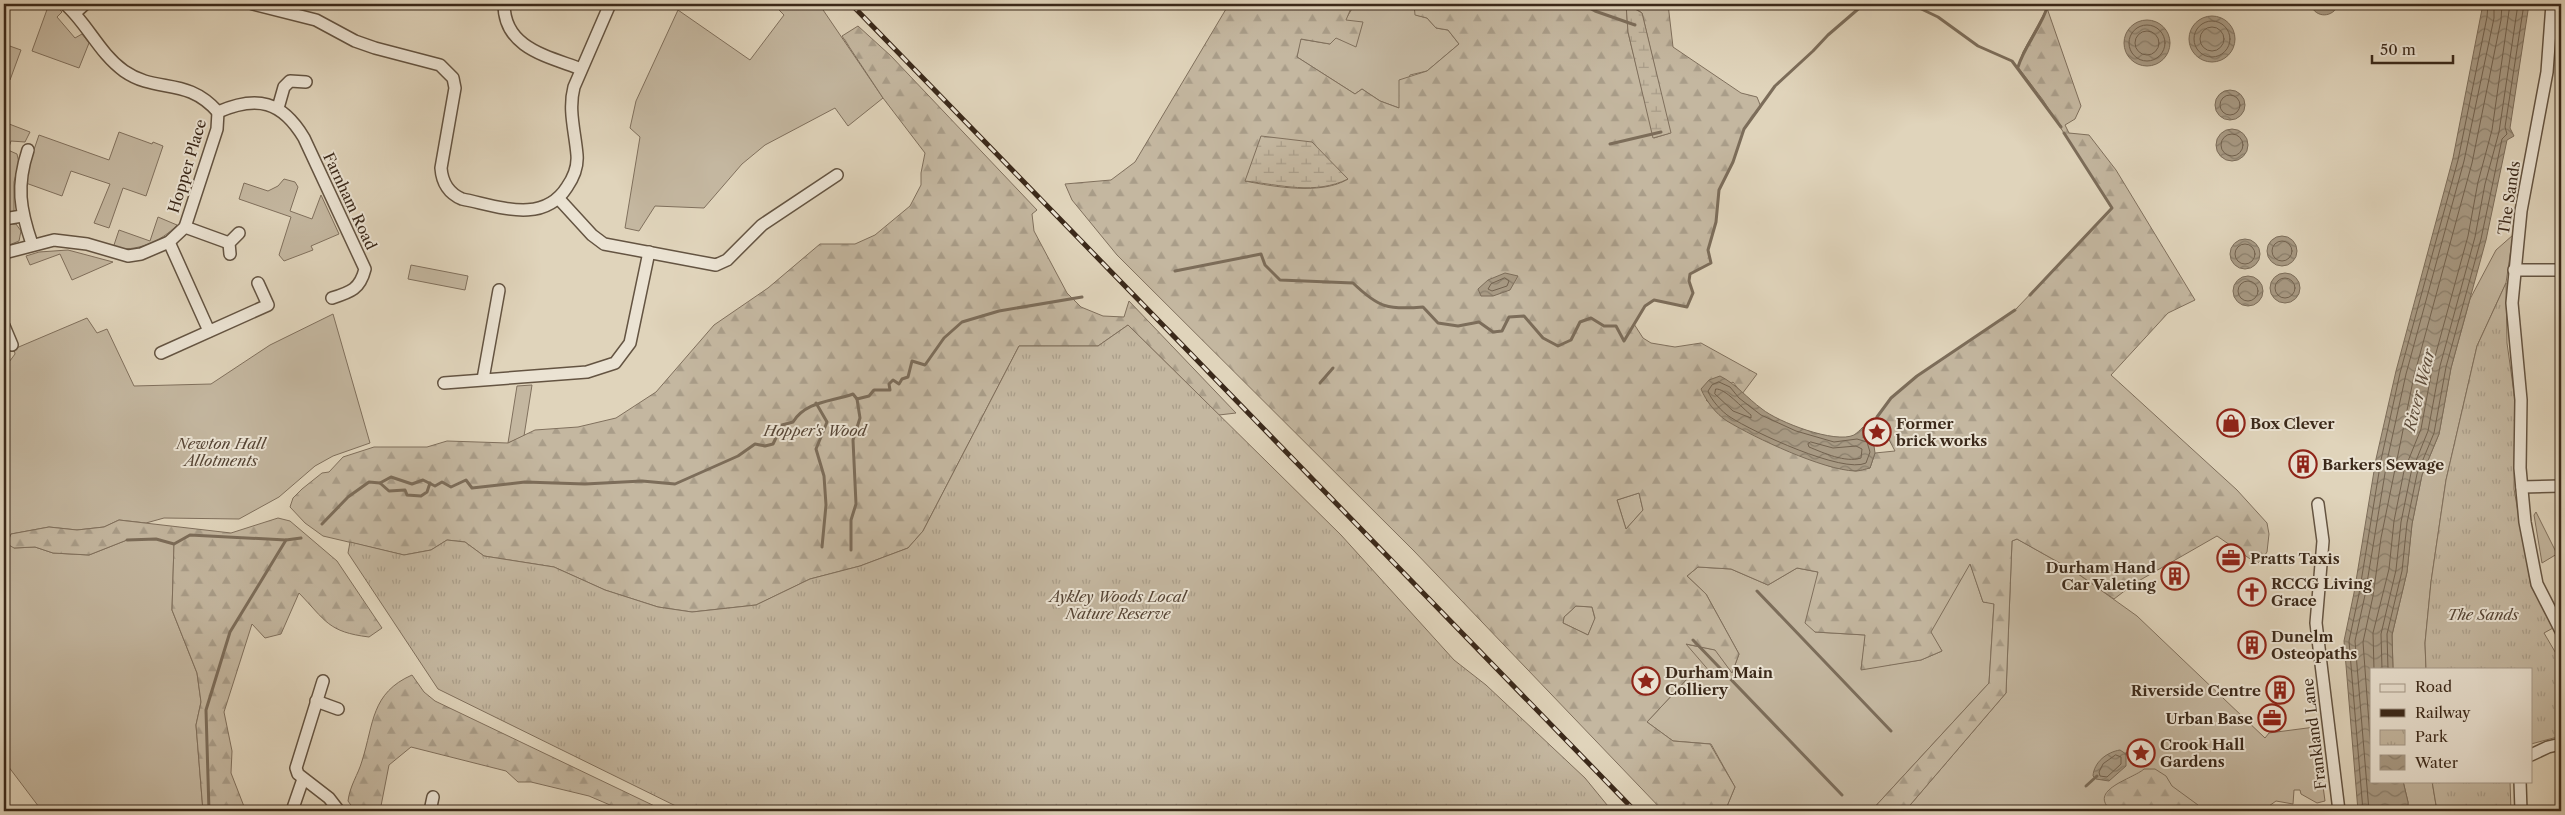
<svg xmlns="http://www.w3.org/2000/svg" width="2565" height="815" viewBox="0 0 2565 815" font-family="'Libre Caslon Text',serif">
  <defs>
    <pattern id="forest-firs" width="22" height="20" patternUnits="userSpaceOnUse" patternTransform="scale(1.25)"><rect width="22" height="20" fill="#c4b7a0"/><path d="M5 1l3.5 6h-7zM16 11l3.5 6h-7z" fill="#a99d89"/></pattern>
    <pattern id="wetland-marsh" width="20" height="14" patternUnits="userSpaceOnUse" patternTransform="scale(1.25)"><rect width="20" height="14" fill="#c4b7a0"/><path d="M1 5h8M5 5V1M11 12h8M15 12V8" fill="none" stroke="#a99d89"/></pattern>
    <pattern id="park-tufts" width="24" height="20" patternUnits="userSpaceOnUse" patternTransform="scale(1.25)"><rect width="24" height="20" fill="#c4b7a0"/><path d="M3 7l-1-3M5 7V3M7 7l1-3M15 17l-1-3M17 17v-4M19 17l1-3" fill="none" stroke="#a99d89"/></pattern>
    <pattern id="water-waves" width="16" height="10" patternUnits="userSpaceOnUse" patternTransform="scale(1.25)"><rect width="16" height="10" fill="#a89a84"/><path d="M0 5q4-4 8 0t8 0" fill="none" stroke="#8a7e6b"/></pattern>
  </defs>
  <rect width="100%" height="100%" fill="#e0d4bb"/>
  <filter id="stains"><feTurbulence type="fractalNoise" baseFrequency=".004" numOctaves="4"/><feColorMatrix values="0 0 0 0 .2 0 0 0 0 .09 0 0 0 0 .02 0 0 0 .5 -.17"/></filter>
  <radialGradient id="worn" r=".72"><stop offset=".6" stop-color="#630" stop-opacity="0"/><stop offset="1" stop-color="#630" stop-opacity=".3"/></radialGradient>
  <g fill="#c4b7a0" stroke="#80705d">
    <polygon points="49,4 54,4 62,12 57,17 75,38 82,34 89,43 79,68 32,51"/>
    <polygon points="773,4 819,4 883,98 848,126 835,108 765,145 742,164 704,208 655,206 639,231 625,228 640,137 630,128 636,101 678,10 750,60 784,15"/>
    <polygon points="1355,4 1414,4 1416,15 1427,18 1436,28 1448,30 1459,44 1427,71 1410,75 1399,108 1380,101 1362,89 1355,94 1297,57 1300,39 1330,44"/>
    <polygon points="4,44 21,50 10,80 4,78"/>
    <polygon points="4,122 30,132 25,142 11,141 8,150 17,154 19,163 14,182 14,211 4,216"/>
    <polygon points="119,132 152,144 153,142 163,146 146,196 123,188 109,228 94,223 110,184 71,171 62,196 23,182 39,135 109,160"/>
    <polygon points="284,179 295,182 298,187 290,211 312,219 321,195 339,234 311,246 313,250 284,261 279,255 291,217 239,199 244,183 268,191 278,186"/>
    <path d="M158 217 177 225C161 242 136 252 113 248L119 230 150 241Z"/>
    <polygon points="16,224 21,231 19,241 4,247 4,225"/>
    <polygon points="2513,235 2506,283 2477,346 2446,480 2431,582 2425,643 2426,669 2393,669 2392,635 2407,572 2412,524 2422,475 2439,434 2451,368 2470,299 2496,250"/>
    <polygon points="68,250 113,262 72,280 60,254 30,265 26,256 39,252"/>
    <polygon points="411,265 468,276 465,290 408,279"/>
    <polygon points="333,314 370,443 333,456 315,466 279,497 239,519 164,518 146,523 119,520 104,527 77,530 49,527 11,534 14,548 35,547 53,553 89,555 127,540 156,539 174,544 172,610 197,673 201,702 196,725 203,811 42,811 5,762 4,762 4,369 15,354 14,349 87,318 97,333 107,329 134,386 211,384 270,345"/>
    <polygon points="532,385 524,436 508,443 517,386"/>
    <polygon points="1639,493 1643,510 1626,529 1617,500"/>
    <polygon points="2536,512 2557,554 2542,563 2534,515"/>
    <polygon points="2017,539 2074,571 2137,616 2265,738 2269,733 2315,727 2325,801 2317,803 2301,794 2300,790 2294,790 2293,804 2276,801 2262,811 1905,811 2006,693 2012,541"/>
    <polygon points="1970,563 1983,602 1994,603 1989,683 1871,811 1725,811 1735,787 1711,744 1673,741 1647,722 1687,679 1685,644 1716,650 1732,673 1739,654 1706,594 1687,576 1698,567 1731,569 1768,585 1797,568 1818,572 1815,632 1866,635 1861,669 1921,660 1942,651 1930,632"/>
    <polygon points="1576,606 1592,607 1595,619 1588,635 1563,623 1564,617"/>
    <polygon points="2403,781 2432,781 2437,811 2408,811 2408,802"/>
  </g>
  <g fill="url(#forest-firs)" stroke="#80705d" fill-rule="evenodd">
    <path d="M1229 4H1355L1352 6 1346 20 1363 22 1356 47 1336 38 1330 44 1301 39 1297 57 1355 94 1362 89 1380 101 1399 108V80L1427 71 1459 44 1448 30 1436 28 1427 18 1415 15 1414 4H1626L1628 32 1654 138 1670 133 1642 13 1630 4H1668L1673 47 1741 93 1757 97 1761 107 1744 129 1733 162 1719 190 1716 222 1708 250 1711 263 1690 274 1689 281 1693 293 1687 307 1654 300 1645 306 1634 324 1643 338 1651 343 1675 347 1701 343 1757 374 1742 394 1733 382 1706 400 1726 420 1807 458 1832 467 1856 471 1870 468 1875 453 1895 451 1877 417 1891 398 1917 376 2015 310 2112 209 2043 100 2018 67 2023 52 2047 8 2081 106 2075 119 2065 125 2069 133 2089 135 2116 170 2195 300 2168 313 2111 375 2237 490 2267 523 2269 534 2267 552 2260 562 2256 563 2217 536 2135 583 2114 599 2074 571 2017 539 2012 541 2006 693 1905 811H1871L1989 683 1994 604 1983 602 1970 564 1931 632 1942 651 1921 660 1861 670 1865 635 1815 632 1805 623 1818 572 1797 568 1768 585 1731 569 1698 567 1687 576 1706 594 1739 654 1732 673 1715 650 1686 644 1711 673 1687 679 1647 722 1673 741 1710 744 1735 787 1725 811H1663L1414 551 1117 255 1072 200 1065 184 1111 180 1135 162ZM1348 179C1322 195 1275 187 1245 181ZM1639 493 1643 510 1626 529 1617 500ZM1576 606 1592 607 1595 618 1588 635 1563 623 1564 617Z"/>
    <polygon points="858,26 891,56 1037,210 1032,214 1034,231 1067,293 1081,307 1103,316 1124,317 1129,301 1236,413 1219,415 1128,325 1098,346 1019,346 923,531 908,548 860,566 810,579 756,605 692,612 658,607 605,590 554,567 484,556 465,542 447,540 431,550 404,555 323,536 305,523 290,507 293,498 302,489 322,473 329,472 343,457 374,447 427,447 447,441 508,443 535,430 578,427 616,418 656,392 714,325 768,288 820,244 855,244 875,235 910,206 921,185 921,173 925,153 883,98 842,36"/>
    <path d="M278 518 290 521 337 561 382 628 369 637C328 632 326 621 299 593L281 634 265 638 252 624 224 712 232 751 231 773 245 809 249 811H203L196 725 201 702 197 673 172 610 174 544 156 539 127 540 89 555 53 553 35 547 14 548 7 544 11 534 49 527 77 530 104 527 119 520 231 533Z"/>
    <path d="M412 675 424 692 435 701 665 811H624L589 796 531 782H518L506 771 411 747 389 765 380 811H355L348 801C350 785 358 775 362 761 374 723 371 693 412 675Z"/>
    <path d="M2144 769H2155L2166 776 2172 786 2198 805 2196 811H2112C2086 790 2133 779 2144 769Z"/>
  </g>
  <g fill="url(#wetland-marsh)" stroke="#80705d">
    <polygon points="1626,4 1642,13 1671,133 1653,138 1628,32"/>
    <path d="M1261 136 1312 142 1348 179C1315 195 1281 185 1245 181Z"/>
  </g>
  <g fill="url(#park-tufts)" stroke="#80705d">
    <polygon points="2506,283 2507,343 2515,400 2514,489 2531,586 2553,628 2544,633 2561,662 2561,736 2531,744 2531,669 2426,669 2425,643 2431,582 2446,480 2477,346"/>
    <polygon points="1128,325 1341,535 1454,660 1486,685 1585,778 1612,811 686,811 438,689 348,553 350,542 404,555 431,550 447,540 465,542 484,556 554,567 605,590 658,607 692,612 756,605 810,579 860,566 908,548 923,531 1019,346 1098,346"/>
    <polygon points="2432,781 2510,781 2511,811 2437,811"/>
  </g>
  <g fill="url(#water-waves)" stroke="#7c6d5a">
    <path d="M2310 4H2339C2333 18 2316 19 2310 4Z"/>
    <polygon points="2483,4 2529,4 2510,128 2514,136 2507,140 2486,240 2451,368 2439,434 2422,475 2412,524 2407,572 2392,635 2393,669 2371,669 2371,781 2403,781 2408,802 2408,811 2358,811 2344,641 2354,593 2376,459 2396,371 2453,158"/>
    <circle cx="2212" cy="39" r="23"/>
    <circle cx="2147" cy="43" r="23"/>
    <circle cx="2230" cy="105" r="15"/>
    <circle cx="2232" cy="145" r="16"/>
    <circle cx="2282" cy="251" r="15"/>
    <circle cx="2245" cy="254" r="15"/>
    <circle cx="2285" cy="288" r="15"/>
    <polygon points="1505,273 1518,276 1510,290 1493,296 1481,296 1478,289 1488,280"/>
    <circle cx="2248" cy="291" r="15"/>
    <path d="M1720 376C1736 384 1747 398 1762 409 1778 422 1835 444 1854 435 1857 433 1860 430 1863 427V438L1872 431 1875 453 1870 468C1865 469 1860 471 1855 471 1823 470 1755 438 1727 421 1716 414 1706 401 1701 389L1709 380Z"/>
    <path d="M2120 750 2126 754V766L2109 781 2096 779 2093 776C2094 762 2107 752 2120 750Z"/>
  </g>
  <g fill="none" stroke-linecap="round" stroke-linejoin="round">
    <g stroke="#72624f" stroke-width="1">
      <circle cx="2212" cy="39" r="18"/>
      <circle cx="2147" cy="43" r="18"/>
      <circle cx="2212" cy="39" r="12"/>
      <circle cx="2147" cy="43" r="12"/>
      <circle cx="2230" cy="105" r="10"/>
      <circle cx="2232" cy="145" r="11"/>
      <circle cx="2282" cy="251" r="10"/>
      <circle cx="2245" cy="254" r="10"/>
      <circle cx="2285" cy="288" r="10"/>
      <polygon points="1505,278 1509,281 1507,286 1492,291 1488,289 1491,284"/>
      <circle cx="2248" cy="291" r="10"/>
      <path d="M1719 382 1730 387 1739 398 1761 415 1796 431 1834 442 1857 439 1867 442 1870 452 1866 463C1843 474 1753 432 1730 417 1722 412 1711 400 1708 391L1712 385Z"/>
      <path d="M1716 389C1725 388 1742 408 1751 415V418L1733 411 1715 394Z"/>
      <path d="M1811 442 1833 448 1856 446 1862 449 1861 458C1845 463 1824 453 1809 447L1808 444Z"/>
      <polyline points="2374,669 2373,633 2389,569 2394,521 2404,471 2421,429 2433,364 2468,236 2478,182 2492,130 2510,4"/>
      <polyline points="2382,669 2381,634 2396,570 2401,522 2411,473 2428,431 2440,366 2475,237 2485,184 2499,132 2518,4"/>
      <polyline points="2388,669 2387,634 2402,571 2407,523 2417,474 2434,433 2446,367 2481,239 2502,139 2507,134 2505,127 2524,4"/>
      <polyline points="2371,751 2363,642 2373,596 2381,538 2414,376 2472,163 2501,20 2502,4"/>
      <polygon points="2116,755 2121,757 2121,764 2107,777 2100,776 2099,772 2103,764"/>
      <polyline points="2363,811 2349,641 2359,594 2381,460 2400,373 2458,160 2487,17 2488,4"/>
      <polyline points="2369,811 2355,641 2365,595 2387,461 2406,374 2464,161 2494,18 2494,4"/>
    </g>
    <g stroke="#7c6d5a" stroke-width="3">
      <polyline points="1582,4 1595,11 1635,25"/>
      <polyline points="1637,4 1638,4"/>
      <polyline points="1911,4 1938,17 1978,46 2012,61 2061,127"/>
      <path d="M2018 67C2025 44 2043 26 2048 4"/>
      <polyline points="1610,144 1661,132"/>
      <path d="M1175 271 1261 254 1265 265 1280 280 1353 283C1379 308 1388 310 1423 307L1438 323 1458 326 1479 322 1493 332 1502 331 1509 317 1524 316 1543 338 1558 346 1571 340 1580 322 1591 318 1604 326H1616L1624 341 1645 306 1654 300 1687 307 1693 293 1689 281 1690 274 1711 263 1708 250 1716 222 1719 190 1733 162 1744 129 1775 86 1813 51 1828 35 1864 4"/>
      <polyline points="2030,295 2112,208 2064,133"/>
      <polyline points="1320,383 1333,368"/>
      <polyline points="816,403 827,422 816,449 824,476 826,505 822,547"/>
      <polyline points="1872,431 1877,417 1891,398 1917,376 2015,310"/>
      <polyline points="380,483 389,491 405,490 407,495 421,496 427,492 430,483"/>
      <path d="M322 524 348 497 369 482 380 483 391 477 412 484 423 480 435 486 442 482 451 487 466 480 472 488 525 482 585 484 642 481 675 484 738 456 755 444 765 446 773 444 782 425 793 422C806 401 831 402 853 394L857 399 869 396 874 390H890L889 384 893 380 899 384 902 379 908 377 912 361 925 365 944 338 962 322 999 311 1082 297"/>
      <polyline points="127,540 156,539 174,544 190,535 286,540"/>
      <polyline points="851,550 851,520 856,504 853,440 860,418 857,399"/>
      <polyline points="1757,591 1891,731"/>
      <polyline points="1693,640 1842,795"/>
      <polyline points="2126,754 2129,752"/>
      <polyline points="2086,786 2097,776"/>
      <polyline points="209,811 206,710 230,632 286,540 301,538"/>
    </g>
    <g stroke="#645442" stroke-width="14">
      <g id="street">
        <path d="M65 4C87 23 99 53 124 71 157 94 186 76 218 112"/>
        <path d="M253 4 316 20 355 41 375 48 440 65 453 78 455 88 441 168C442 182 448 193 462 199 498 206 543 225 567 187 574 177 578 167 577 155 575 131 568 110 574 87L610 4"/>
        <path d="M504 4C504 48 547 56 581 69"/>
        <polyline points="2552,4 2547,72 2521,211 2512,303 2521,400 2520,468 2525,522 2537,584 2561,631"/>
        <polyline points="75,13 85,4"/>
        <polyline points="278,108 284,87 290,81 306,82"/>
        <path d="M218 112C257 95 282 101 304 138L365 269C360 289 351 292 332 298"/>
        <path d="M28 150C16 186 20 209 32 244"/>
        <polyline points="559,199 592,235 604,244 716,265 727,260 762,225 837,175"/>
        <polyline points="4,219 22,216"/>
        <polyline points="185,227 229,243"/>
        <polyline points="169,242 209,331"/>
        <polyline points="4,253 54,240 87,244 128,256 141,254 169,242 185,227 217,129 218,112"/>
        <polyline points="230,254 229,243 239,233"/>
        <polyline points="2514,270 2561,270"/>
        <polyline points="4,326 12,345"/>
        <polyline points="161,353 268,305 258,283"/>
        <polyline points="483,379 499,290"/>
        <polyline points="444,383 587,372 615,363 630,343 649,252"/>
        <polyline points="2522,487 2561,486"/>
        <polyline points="2318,504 2323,541 2316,623 2339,811"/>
        <polyline points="323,681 296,768 298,774 329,798 339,811"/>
        <polyline points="316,701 338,709"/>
        <polyline points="2531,755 2548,747 2561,744"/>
        <polyline points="2520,781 2521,811"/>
        <polyline points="293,808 303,779"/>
        <polyline points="430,811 433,797"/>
      </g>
    </g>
    <use href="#street" stroke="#ebe3d3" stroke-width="11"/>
    <g stroke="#3b291a" stroke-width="5">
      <polyline id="rail" points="851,4 1635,811"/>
    </g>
    <use href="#rail" stroke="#ebe3d3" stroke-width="3" stroke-dasharray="9" stroke-linecap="butt"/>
  </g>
  <defs>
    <g id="shop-ring" transform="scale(1.4375)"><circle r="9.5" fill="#ebe3d3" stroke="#8f2418" stroke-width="1.5"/><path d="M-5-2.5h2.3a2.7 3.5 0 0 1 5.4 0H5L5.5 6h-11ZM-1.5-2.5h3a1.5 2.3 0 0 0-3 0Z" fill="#8f2418"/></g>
    <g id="sight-ring" transform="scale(1.4375)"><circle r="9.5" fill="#ebe3d3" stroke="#8f2418" stroke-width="1.5"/><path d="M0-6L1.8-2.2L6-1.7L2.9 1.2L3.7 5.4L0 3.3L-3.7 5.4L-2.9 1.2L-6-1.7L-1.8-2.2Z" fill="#8f2418"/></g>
    <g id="building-ring" transform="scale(1.4375)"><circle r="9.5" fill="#ebe3d3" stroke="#8f2418" stroke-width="1.5"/><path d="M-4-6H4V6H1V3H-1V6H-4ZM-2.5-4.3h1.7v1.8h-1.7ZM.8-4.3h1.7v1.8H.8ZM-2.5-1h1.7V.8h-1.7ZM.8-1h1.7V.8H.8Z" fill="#8f2418"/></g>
    <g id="office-ring" transform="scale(1.4375)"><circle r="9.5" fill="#ebe3d3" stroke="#8f2418" stroke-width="1.5"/><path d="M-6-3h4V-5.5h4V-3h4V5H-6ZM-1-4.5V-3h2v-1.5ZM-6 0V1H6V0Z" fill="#8f2418"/></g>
    <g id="church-ring" transform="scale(1.4375)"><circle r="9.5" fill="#ebe3d3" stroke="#8f2418" stroke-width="1.5"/><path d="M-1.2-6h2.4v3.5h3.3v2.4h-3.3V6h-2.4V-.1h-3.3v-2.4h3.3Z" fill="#8f2418"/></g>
  </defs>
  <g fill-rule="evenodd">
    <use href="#shop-ring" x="2231" y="423"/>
    <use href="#sight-ring" x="1877" y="432"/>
    <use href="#building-ring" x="2303" y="464"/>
    <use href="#office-ring" x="2231" y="558"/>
    <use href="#building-ring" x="2175" y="576"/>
    <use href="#church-ring" x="2252" y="592"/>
    <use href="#building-ring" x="2252" y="645"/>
    <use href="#sight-ring" x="1646" y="681"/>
    <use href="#building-ring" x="2280" y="690"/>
    <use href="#office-ring" x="2272" y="718"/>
    <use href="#sight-ring" x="2141" y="753"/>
  </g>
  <g text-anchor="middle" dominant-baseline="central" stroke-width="4" stroke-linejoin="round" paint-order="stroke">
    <g font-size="15" fill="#3b291a" stroke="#ebe3d3">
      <text transform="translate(187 166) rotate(-73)">Hopper Place</text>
      <text transform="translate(2509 198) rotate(-81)">The Sands</text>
      <text transform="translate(350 201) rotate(65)">Farnham Road</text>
      <text transform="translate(2314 734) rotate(-97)">Frankland Lane</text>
    </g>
    <g font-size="15" font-weight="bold" fill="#3b291a" stroke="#ebe3d3" text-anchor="start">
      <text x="1896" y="423">Former<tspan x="1896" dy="17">brick works</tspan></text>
      <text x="2250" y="423">Box Clever</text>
      <text x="2322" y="464">Barkers Sewage</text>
      <text x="2250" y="558">Pratts Taxis</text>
      <text x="2156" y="567" text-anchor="end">Durham Hand<tspan x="2156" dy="17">Car Valeting</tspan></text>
      <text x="2271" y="583">RCCG Living<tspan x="2271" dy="17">Grace</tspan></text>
      <text x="2271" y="636">Dunelm<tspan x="2271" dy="17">Osteopaths</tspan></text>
      <text x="1665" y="672">Durham Main<tspan x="1665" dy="17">Colliery</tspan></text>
      <text x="2261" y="690" text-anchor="end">Riverside Centre</text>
      <text x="2253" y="718" text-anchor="end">Urban Base</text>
      <text x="2160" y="744">Crook Hall<tspan x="2160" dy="17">Gardens</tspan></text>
    </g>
    <g font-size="15" font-style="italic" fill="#564535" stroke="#ebe3d3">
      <text x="815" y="430">Hopper's Wood</text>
      <text x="221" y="443">Newton Hall<tspan x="221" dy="17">Allotments</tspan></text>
      <text x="1118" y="596">Aykley Woods Local<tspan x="1118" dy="17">Nature Reserve</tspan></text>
      <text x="2483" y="614">The Sands</text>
    </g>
    <g font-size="16" font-style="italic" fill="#5c4b3a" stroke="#ebe3d3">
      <text transform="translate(2419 390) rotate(-76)">River Wear</text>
    </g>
  </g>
  <rect width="2565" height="815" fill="none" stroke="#e0d4bb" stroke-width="20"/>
  <rect x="5" y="5" width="2555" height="805" fill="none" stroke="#3b291a" stroke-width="2.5"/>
  <rect x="10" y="10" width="2545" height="795" fill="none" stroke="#3b291a"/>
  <rect x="2370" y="668" width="162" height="115" fill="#ebe3d3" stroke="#a59989"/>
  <rect x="2380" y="684" width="25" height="8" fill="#ebe3d3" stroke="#a59989"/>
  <text x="2415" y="692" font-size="15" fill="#3b291a">Road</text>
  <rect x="2380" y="709" width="25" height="8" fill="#3b291a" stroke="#a59989"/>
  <text x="2415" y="718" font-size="15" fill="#3b291a">Railway</text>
  <rect x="2380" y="730" width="25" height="15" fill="url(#park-tufts)" stroke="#a59989"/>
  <text x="2415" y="742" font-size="15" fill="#3b291a">Park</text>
  <rect x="2380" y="755" width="25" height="15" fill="url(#water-waves)" stroke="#a59989"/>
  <text x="2415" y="768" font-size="15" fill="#3b291a">Water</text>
  <path d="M2372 55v8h81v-8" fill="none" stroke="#3b291a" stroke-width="2.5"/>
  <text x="2380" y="55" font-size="15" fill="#3b291a" stroke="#ebe3d3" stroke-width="4" paint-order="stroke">50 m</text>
  <rect width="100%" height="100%" filter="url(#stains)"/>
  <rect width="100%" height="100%" fill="url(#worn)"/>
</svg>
